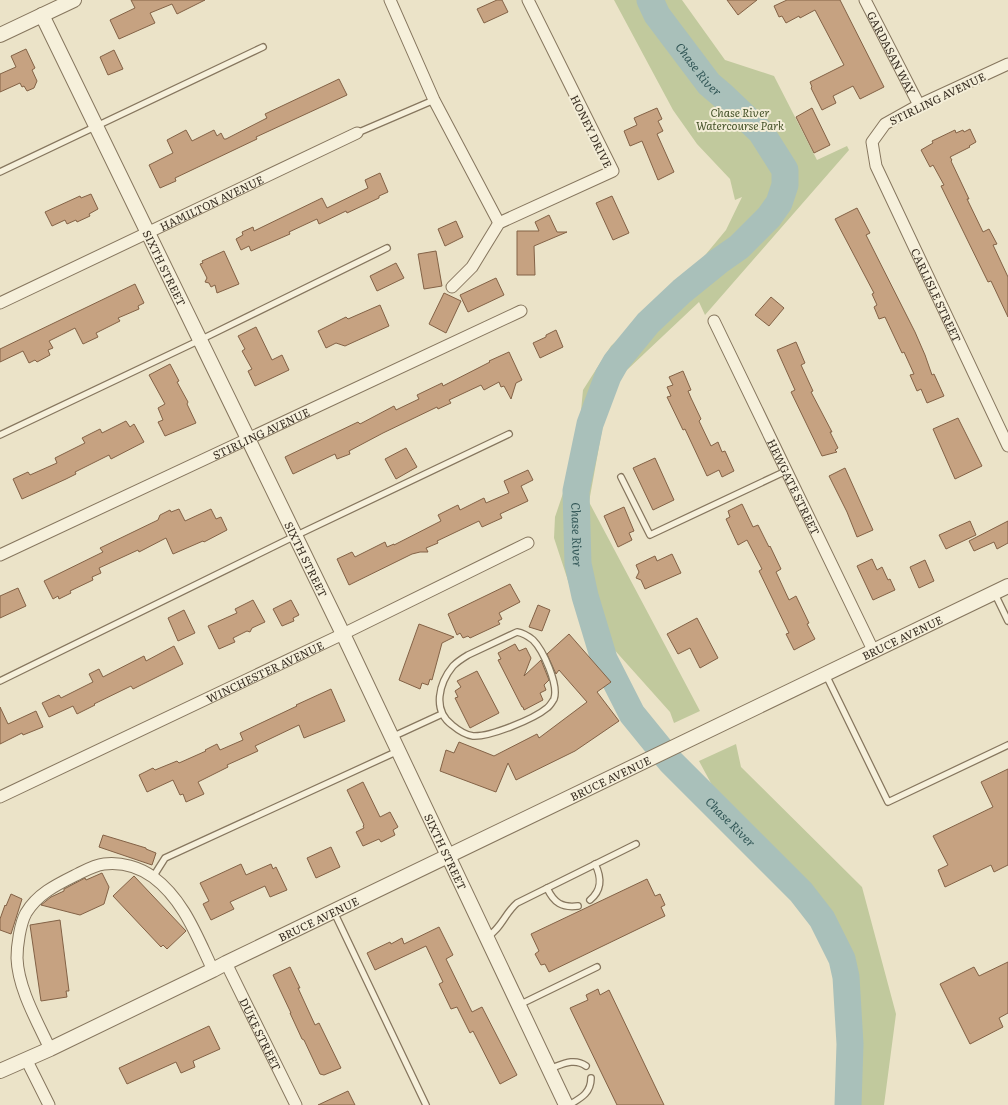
<svg xmlns="http://www.w3.org/2000/svg" width="1008" height="1105" viewBox="0 0 1008 1105" font-family="Literata,serif">
  <rect width="100%" height="100%" fill="#ebe3c8"/>
  <g fill="#c1c99d">
    <polygon points="614,0 682,0 725,60 774,76 817,160 847,146 849,150 705,315 699,302 610,386 589,502 700,711 674,723 670,712 577,608 554,538 555,517 577,452 583,390 611,346 687,277 726,230 742,197 735,200 730,179 697,144 673,110"/>
    <polygon points="736,744 741,767 862,887 896,1014 884,1105 842,1105 843,1071 841,1061 842,1041 845,1007 843,978 833,939 819,904 812,892 791,868 743,833 719,798 699,761"/>
  </g>
  <g fill="none" stroke-linecap="round" stroke-linejoin="round">
    <path stroke="#a9c0ba" stroke-width="27" id="s1" d="M650 0 657 15 709 84 722 95 761 132 785 170V185L779 203 769 217 739 247 719 261 682 291 648 323 616 362 608 376 590 424 576 491 578 564 585 596 604 659 632 714 671 762 801 892 822 919 842 959 846 977 850 1044 848 1105"/>
  </g>
  <g fill="#c6a281" stroke="#836246">
    <polygon points="131,0 205,0 177,14 172,4 150,13 155,23 119,39 110,20 135,8"/>
    <polygon points="497,0 502,0 508,12 484,23 477,9"/>
    <polygon points="727,0 757,0 738,15"/>
    <polygon points="787,0 840,0 884,87 860,99 853,86 833,96 836,103 822,110 811,88 812,87 810,82 844,65 815,10 800,18 799,16 786,23 782,16 779,17 774,6"/>
    <polygon points="26,49 35,68 32,70 37,81 34,88 27,91 24,86 22,87 20,83 0,92 0,74 16,67 11,56"/>
    <polygon points="114,50 123,69 108,75 100,57"/>
    <polygon points="339,79 347,95 256,137 257,139 175,178 176,181 160,188 149,165 173,153 167,140 186,130 192,141 214,130 217,136 221,133 224,139 226,139 267,118 265,114"/>
    <polygon points="657,108 662,119 658,121 663,131 657,134 674,172 658,180 642,141 630,146 624,131 637,125 634,118"/>
    <polygon points="812,108 830,145 814,153 796,117"/>
    <polygon points="970,129 976,142 969,146 970,147 950,157 952,160 951,161 969,199 967,199 983,232 989,229 997,244 993,245 1008,277 1008,317 991,281 988,282 941,186 944,185 933,165 930,167 921,150 933,143 932,141 955,130 956,133 963,130 964,132"/>
    <polygon points="380,173 388,192 379,196 379,198 347,213 346,211 319,224 317,219 289,232 290,234 251,251 249,246 241,250 236,239 243,235 242,232 253,227 254,231 322,198 327,208 368,188 365,180"/>
    <polygon points="91,194 98,209 89,214 90,216 77,222 76,220 67,224 65,220 52,226 45,212 80,196 81,198"/>
    <polygon points="612,196 629,233 613,240 596,203"/>
    <polygon points="857,208 870,233 866,235 915,332 925,355 932,375 934,374 944,396 927,403 921,389 917,391 910,375 914,374 904,352 902,353 885,317 879,319 874,307 877,305 872,294 874,293 835,219"/>
    <polygon points="549,215 557,232 567,232 534,246 535,275 517,275 517,231 539,231 535,222"/>
    <polygon points="456,221 463,237 445,246 438,229"/>
    <polygon points="224,251 239,284 217,293 215,285 211,287 209,283 205,282 207,278 200,264 203,263 202,261"/>
    <polygon points="436,251 442,286 424,289 418,254"/>
    <polygon points="396,263 404,278 377,291 370,276"/>
    <polygon points="496,278 504,295 468,312 460,295"/>
    <polygon points="135,284 144,303 138,306 139,309 118,318 120,321 96,333 98,337 83,344 75,328 49,341 53,348 48,350 50,355 37,362 35,360 29,363 23,351 0,362 0,349"/>
    <polygon points="444,293 461,301 446,333 429,324"/>
    <polygon points="771,297 784,308 769,326 755,315"/>
    <polygon points="380,305 389,326 345,346 336,343 326,348 318,331 346,317 348,319"/>
    <polygon points="256,327 272,360 282,355 289,370 255,386 248,371 252,369 242,351 245,349 238,336"/>
    <polygon points="556,330 563,347 540,358 533,343 546,337 546,335"/>
    <polygon points="796,342 805,363 801,365 813,391 811,392 832,432 830,432 838,448 835,450 837,452 822,456 791,392 795,390 777,350"/>
    <polygon points="509,352 522,380 516,383 511,399 504,386 501,387 499,382 484,390 481,385 449,400 451,403 438,409 437,407 383,433 349,451 350,454 337,459 335,454 293,474 285,457 358,422 360,424 394,406 396,410 419,399 417,395 442,383 443,386 490,362 489,361"/>
    <polygon points="170,364 179,381 177,382 188,402 187,404 196,423 165,436 158,422 163,420 158,408 165,404 149,375"/>
    <polygon points="683,371 691,390 688,391 691,398 701,419 699,421 711,446 718,442 722,452 725,451 734,471 722,477 719,470 707,476 685,429 683,430 667,397 671,396 667,387 673,385 669,377"/>
    <polygon points="958,418 982,466 955,479 933,429"/>
    <polygon points="126,421 130,427 134,424 144,442 111,459 109,455 75,472 76,474 66,479 22,499 13,479 28,472 30,475 57,463 55,458 85,443 82,438 100,429 102,433"/>
    <polygon points="406,448 417,467 396,479 385,459"/>
    <polygon points="655,458 674,500 653,510 633,468"/>
    <polygon points="845,468 873,530 857,537 847,512 829,476"/>
    <polygon points="528,470 533,480 521,486 528,501 500,514 502,518 482,527 479,521 437,541 438,543 426,548 428,552 420,552 412,554 349,585 337,559 352,552 355,557 385,542 387,547 394,544 394,545 441,521 438,515 458,505 460,510 484,498 486,503 509,493 504,481"/>
    <polygon points="742,504 753,527 758,525 769,547 770,546 781,569 776,572 789,600 796,596 809,623 807,624 815,639 794,650 786,634 789,633 759,571 762,569 747,540 738,545 726,519 730,517 728,511"/>
    <polygon points="624,507 634,531 629,533 632,540 618,547 604,516"/>
    <polygon points="179,509 185,521 211,509 216,519 221,517 227,530 204,542 203,541 173,554 166,538 139,552 138,550 99,568 101,573 92,577 93,580 70,591 71,593 59,599 58,596 53,599 44,581 103,552 100,548 158,520 160,515 170,510 171,512"/>
    <polygon points="970,521 976,535 946,549 939,535"/>
    <polygon points="1008,521 1008,543 997,549 994,542 974,551 969,541"/>
    <polygon points="672,554 681,573 645,589 641,580 636,578 639,572 636,565 655,556 657,561"/>
    <polygon points="872,559 877,570 882,567 888,580 890,579 895,590 873,600 857,566"/>
    <polygon points="925,560 934,581 919,588 910,567"/>
    <polygon points="510,584 520,602 499,613 502,619 498,621 500,624 470,638 468,636 463,638 460,633 457,635 448,614"/>
    <polygon points="18,588 26,606 0,618 0,596"/>
    <polygon points="253,600 265,622 252,628 250,632 247,631 233,638 235,642 219,649 208,626 237,613 235,609"/>
    <polygon points="291,600 299,615 293,618 294,621 282,626 273,609"/>
    <polygon points="538,605 550,610 542,631 529,627"/>
    <polygon points="184,610 195,633 178,641 168,618"/>
    <polygon points="697,618 718,658 700,668 690,648 678,654 667,634"/>
    <polygon points="419,624 454,637 442,643 432,680 430,679 428,685 422,683 420,689 399,680"/>
    <polygon points="569,634 611,682 597,692 619,721 575,751 516,780 508,763 496,792 440,771 446,750 454,753 459,742 494,756 537,734 539,738 587,702 559,670 556,674 547,654"/>
    <polygon points="515,644 519,651 526,648 531,658 524,676 541,660 549,680 544,685 546,690 540,693 543,700 524,710 523,707 522,707 498,660 501,659 498,653"/>
    <polygon points="174,646 183,664 133,689 131,686 94,704 95,705 77,714 73,706 49,717 42,703 59,695 61,698 93,682 89,674 99,669 103,677 144,656 146,661"/>
    <polygon points="477,671 499,713 470,728 455,698 458,697 455,691 461,687 457,681"/>
    <polygon points="331,689 345,721 304,738 299,725 255,746 258,751 227,765 228,767 198,782 204,794 186,802 183,794 180,795 173,780 147,792 139,775 153,768 155,770 177,761 179,763 206,751 205,750 217,744 220,750 243,740 240,733 297,706 296,705"/>
    <polygon points="0,707 8,724 36,711 43,727 23,735 22,733 0,744"/>
    <polygon points="1008,769 1008,865 994,872 991,865 945,887 938,870 948,865 933,836 993,807 981,782"/>
    <polygon points="363,782 380,817 390,812 398,827 393,830 395,835 381,842 379,839 363,846 356,832 364,828 363,826 364,825 347,790"/>
    <polygon points="103,835 146,848 146,849 156,853 152,865 99,847"/>
    <polygon points="331,847 340,867 316,878 307,858"/>
    <polygon points="241,864 246,875 271,864 273,869 276,867 287,890 270,897 265,886 230,902 234,909 211,920 203,904 209,901 200,883"/>
    <polygon points="102,873 109,887 104,904 80,915 41,905 51,897 64,891 64,889 66,888 85,878 86,880"/>
    <polygon points="134,876 186,931 167,949 163,945 161,947 113,896"/>
    <polygon points="647,879 655,896 660,894 665,905 661,907 665,916 549,972 545,964 541,965 535,954 539,951 531,934"/>
    <polygon points="11,894 22,899 11,934 0,930 0,919 5,905 6,906"/>
    <polygon points="60,920 69,991 66,991 67,997 41,1001 30,925"/>
    <polygon points="439,927 453,955 446,959 472,1012 482,1007 517,1075 500,1084 473,1031 470,1033 457,1007 451,1009 439,984 443,982 426,946 375,970 367,953 390,942 391,944 402,938 404,944"/>
    <polygon points="1008,962 1008,1013 999,1018 1003,1027 970,1044 940,984 974,967 979,976"/>
    <polygon points="290,967 300,988 298,988 315,1025 319,1023 341,1068 324,1075 320,1074 304,1040 302,1039 290,1013 291,1013 273,975"/>
    <polygon points="598,989 600,995 609,990 664,1105 617,1105 570,1008 588,1000 586,995"/>
    <polygon points="209,1026 220,1049 193,1061 195,1067 181,1073 176,1062 127,1084 119,1068"/>
    <polygon points="348,1091 355,1105 318,1105"/>
  </g>
  <g fill="none" stroke-linecap="round" stroke-linejoin="round">
    <g stroke="#86765e" stroke-width="8">
      <g id="service">
        <polyline points="357,133 434,100"/>
        <polyline points="0,172 263,47"/>
        <polyline points="0,435 200,340 387,248"/>
        <polyline points="621,477 650,535 786,471"/>
        <polyline points="994,592 1008,621"/>
        <path d="M517 632C523 633 528 636 533 640 543 650 559 685 554 699 552 702 550 706 547 708 534 719 490 737 473 736 465 735 458 730 452 725 432 710 439 683 453 666 457 662 463 658 468 655Z"/>
        <polyline points="826,675 888,802 1008,745"/>
        <polyline points="0,681 295,536 509,434"/>
        <polyline points="392,737 442,714"/>
        <polyline points="153,877 165,858 398,751"/>
        <path d="M547 888C554 903 562 908 578 906"/>
        <path d="M590 900C602 890 602 878 595 864"/>
        <polyline points="334,912 426,1105"/>
        <path d="M487 937C501 929 505 913 517 903L636 844"/>
        <polyline points="519,1005 597,967"/>
        <path d="M549 1069C561 1065 574 1057 586 1066"/>
        <path d="M569 1105C581 1098 591 1093 591 1078"/>
      </g>
    </g>
    <g stroke="#86765e" stroke-width="13">
      <g id="minor">
        <polyline points="390,0 434,100 499,223"/>
        <path id="s2" d="M865 0 919 105"/>
        <path id="s3" d="M1008 64 919 105 885 124 872 142 876 166 1008 446"/>
        <polyline points="452,287 472,267 499,223 613,171 528,0"/>
        <path id="s4" d="M0 303 357 133"/>
        <path id="s5" d="M714 321 874 652"/>
        <path id="s6" d="M0 555 521 311"/>
        <path id="s7" d="M0 797 343 634 528 543"/>
        <path id="s8" d="M226 963 296 1105"/>
        <path d="M50 1049C37 1021 18 988 17 958 17 946 20 924 26 913 38 893 58 884 78 874 86 870 95 865 104 864 121 862 139 867 153 877 184 900 197 937 213 970"/>
        <polyline points="26,1059 49,1105"/>
      </g>
    </g>
    <g stroke="#86765e" stroke-width="16">
      <g id="tertiary">
        <path id="s9" d="M42 15 343 634 566 1105"/>
        <polyline points="0,35 74,0"/>
        <path id="s10" d="M0 1071 50 1049 213 970 226 963 1008 586"/>
      </g>
    </g>
    <use href="#service" stroke="#f6f0db" stroke-width="5.5"/>
    <use href="#minor" stroke="#f6f0db" stroke-width="11"/>
    <use href="#tertiary" stroke="#f6f0db" stroke-width="14"/>
  </g>
  <g text-anchor="middle" dominant-baseline="central" stroke-width="4" stroke-linejoin="round" paint-order="stroke">
    <g font-size="11" fill="#372d21" stroke="#f3edd7">
      <text stroke="none"><textPath href="#s2" startOffset="59">GARDASAN WAY</textPath></text>
      <text transform="translate(937 98) rotate(-26)">STIRLING AVENUE</text>
      <text transform="translate(592 131) rotate(64)">HONEY DRIVE</text>
      <text stroke="none"><textPath href="#s4" startOffset="234">HAMILTON AVENUE</textPath></text>
      <text stroke="none"><textPath href="#s9" startOffset="281">SIXTH STREET</textPath></text>
      <text stroke="none"><textPath href="#s3" startOffset="326">CARLISLE STREET</textPath></text>
      <text stroke="none"><textPath href="#s6" startOffset="288">STIRLING AVENUE</textPath></text>
      <text stroke="none"><textPath href="#s5" startOffset="184">HEWGATE STREET</textPath></text>
      <text stroke="none"><textPath href="#s9" startOffset="605">SIXTH STREET</textPath></text>
      <text stroke="none"><textPath href="#s10" startOffset="1001">BRUCE AVENUE</textPath></text>
      <text stroke="none"><textPath href="#s7" startOffset="293">WINCHESTER AVENUE</textPath></text>
      <text stroke="none"><textPath href="#s10" startOffset="677">BRUCE AVENUE</textPath></text>
      <text stroke="none"><textPath href="#s9" startOffset="929">SIXTH STREET</textPath></text>
      <text stroke="none"><textPath href="#s10" startOffset="353">BRUCE AVENUE</textPath></text>
      <text stroke="none"><textPath href="#s8" startOffset="79">DUKE STREET</textPath></text>
    </g>
    <g font-size="11" font-style="italic" fill="#455229" stroke="#f3edd7">
      <text x="740" y="112">Chase River<tspan x="740" dy="13">Watercourse Park</tspan></text>
    </g>
    <g font-size="12" font-style="italic" fill="#315656" stroke="#f3edd7">
      <text stroke="none"><textPath href="#s1" startOffset="85">Chase River</textPath></text>
      <text stroke="none"><textPath href="#s1" startOffset="661">Chase River</textPath></text>
      <text stroke="none"><textPath href="#s1" startOffset="997">Chase River</textPath></text>
    </g>
  </g>
</svg>
